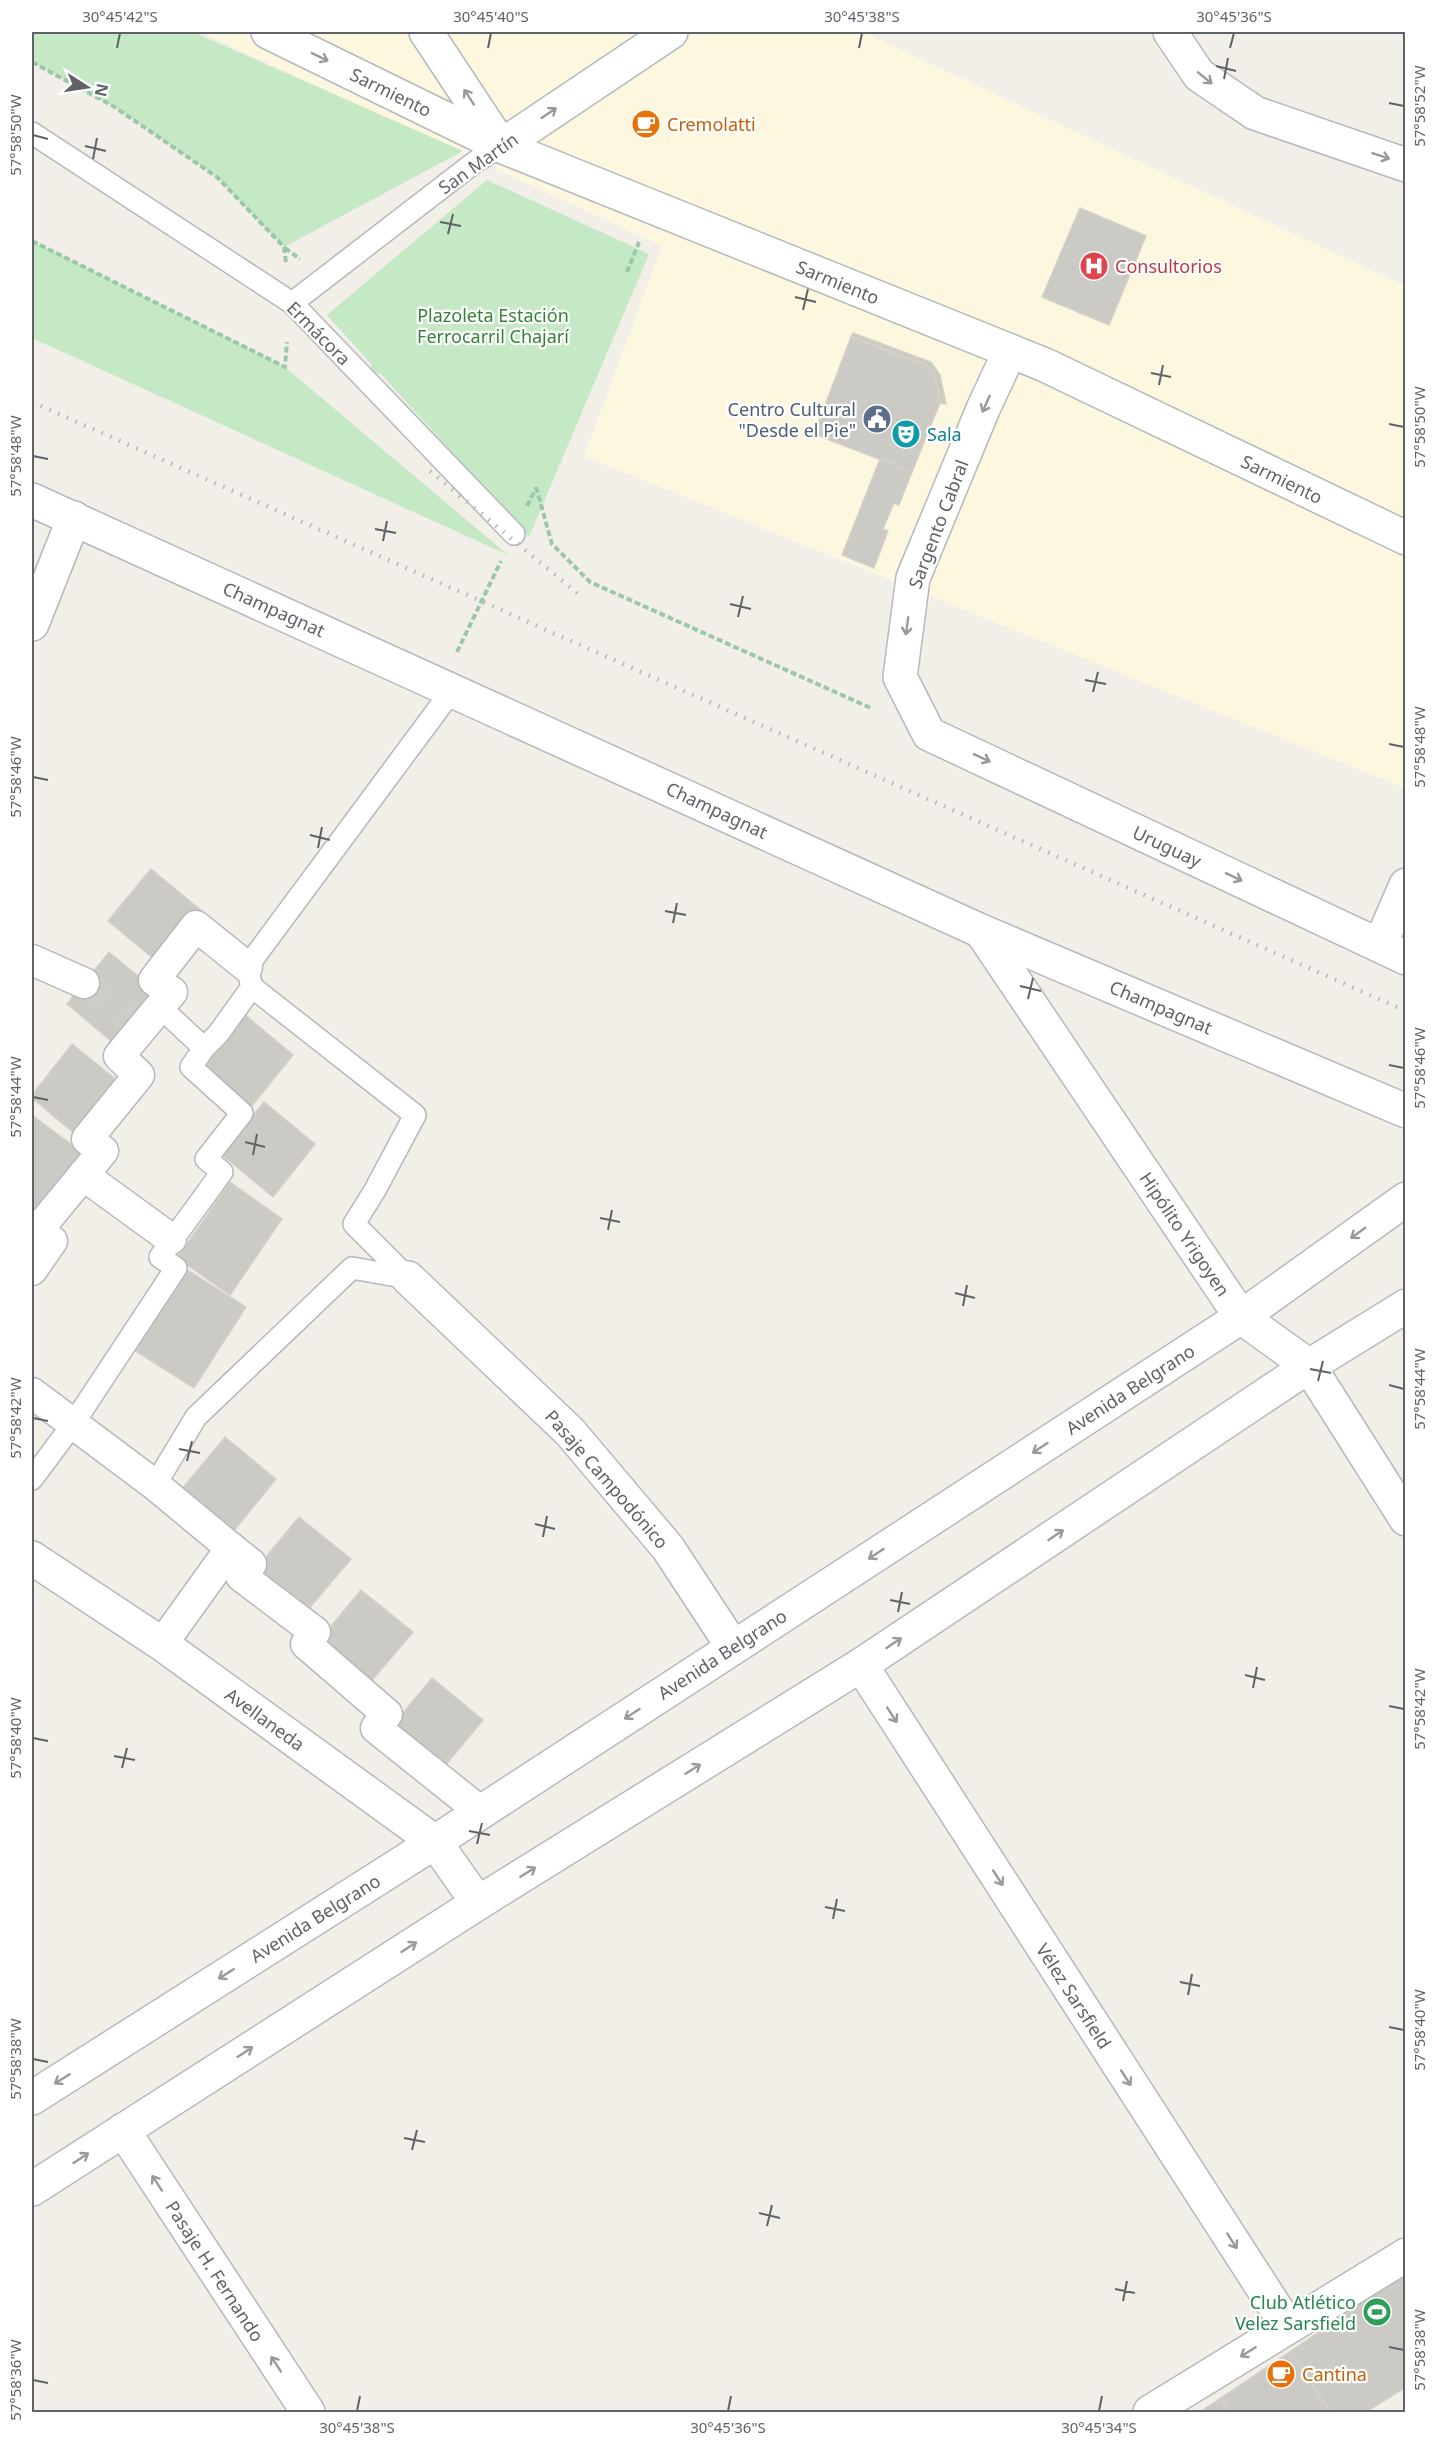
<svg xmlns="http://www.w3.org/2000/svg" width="1437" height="2444" viewBox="0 0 1437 2444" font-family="'Noto Sans',sans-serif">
  <rect width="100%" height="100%" fill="#f1efe8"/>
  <polygon fill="#fef7e0" points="201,32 863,32 1405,286 1405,788 584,456 662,246"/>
  <g fill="#c5e8c5">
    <polygon points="32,32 193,32 463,151 284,247 217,177 113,106 32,62"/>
    <polygon points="487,180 649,254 529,537 381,374 370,371 372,365 327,315"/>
    <polygon points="32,241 285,367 508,555 32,338"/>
  </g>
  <g fill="#cccac5" stroke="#d6d1c6" stroke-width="1.5">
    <polygon points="1080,208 1146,236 1109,325 1042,297"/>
    <polygon points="853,333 931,362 940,375 946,404 940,403 935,376 928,366 851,337"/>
    <polygon points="851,337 928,366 935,376 940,403 912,472 814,434"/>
    <polygon points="880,459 912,472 899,505 894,503 883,529 888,531 874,568 842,555"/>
    <polygon points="151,869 202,911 160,964 108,921"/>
    <polygon points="109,952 161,995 118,1047 67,1004"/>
    <polygon points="242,1012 293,1055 251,1107 199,1064"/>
    <polygon points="72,1044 124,1086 81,1139 32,1098 32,1095"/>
    <polygon points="264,1102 315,1144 273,1197 221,1154"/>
    <polygon points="32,1115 84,1154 32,1220"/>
    <polygon points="230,1182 282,1219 230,1295 177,1258"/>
    <polygon points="186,1269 246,1307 194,1388 134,1350"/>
    <polygon points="225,1437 276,1479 233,1532 182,1489"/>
    <polygon points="299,1517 351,1559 307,1611 256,1569"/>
    <polygon points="361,1590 413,1632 369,1684 318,1642"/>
    <polygon points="432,1678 483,1720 440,1772 389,1730"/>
    <polygon points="1406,2273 1406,2387 1366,2412 1330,2412 1291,2351"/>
    <polygon points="1291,2351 1330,2412 1230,2412 1221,2398"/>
    <polygon points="1221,2398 1230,2412 1200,2412"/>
  </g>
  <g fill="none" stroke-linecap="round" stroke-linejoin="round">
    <polyline stroke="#ccccc8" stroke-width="30" stroke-dasharray="30 15" stroke-linecap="butt" points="84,983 137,1023"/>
    <g stroke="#b5b8bc" stroke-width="24">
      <g id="service">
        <polyline points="32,133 292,303 514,534"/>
        <polyline points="292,303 475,162 501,146"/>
        <polyline points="160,1007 204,1048"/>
        <polyline points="408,1278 354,1224 375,1190 415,1115 252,987 247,967 453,689"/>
        <polyline points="32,1479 73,1424 176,1268 160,1257 222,1172 206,1159 242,1113 191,1067 204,1048 218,1034 252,987"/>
        <polyline points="155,1485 196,1417 352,1268 408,1278"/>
      </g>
    </g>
    <g stroke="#b5b8bc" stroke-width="33">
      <g id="pedestrian">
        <polyline points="32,960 84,983"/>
        <polyline points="83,1175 171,1239"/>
        <polyline points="32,1270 52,1241 37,1231 103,1151 87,1139 139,1075 119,1056 172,992 154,980 196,926 247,967"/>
        <polyline points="32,1393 155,1485 231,1548 162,1644"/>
        <polyline points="231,1548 251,1564 241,1576 315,1632 306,1644 387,1714 376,1728 481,1812"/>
      </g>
    </g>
    <g stroke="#b5b8bc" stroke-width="36">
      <g id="minor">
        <polyline points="1170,32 1199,75 1255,113 1406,165"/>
        <polyline points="501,146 671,32"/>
        <polyline points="1010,351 983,409 913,578 900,677 929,734 1406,958"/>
        <polyline points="32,624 74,518"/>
        <polyline points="981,931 1241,1317 1309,1366 1406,1519"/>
        <polyline points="1380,945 1406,885"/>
        <polyline points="408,1278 570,1432 668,1548 733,1647"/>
        <polyline points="32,1558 162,1644 435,1842 478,1903"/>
        <polyline points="861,1665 1288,2327"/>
        <polyline points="123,2130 308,2412"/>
        <polyline points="1150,2412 1406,2255"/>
      </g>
    </g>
    <g stroke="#b5b8bc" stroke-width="36">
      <g id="tertiary">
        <polyline points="268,32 501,146 1045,365 1406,538"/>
        <polyline points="426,32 500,144"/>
        <polyline points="32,500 981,931 1406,1111"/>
      </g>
    </g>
    <g stroke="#b6babf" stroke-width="36">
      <g id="secondary">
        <polyline points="32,2098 435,1842 1241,1317 1406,1199"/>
        <polyline points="32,2189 478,1903 861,1665 1309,1366 1406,1306"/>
      </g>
    </g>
    <g stroke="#9cc7a9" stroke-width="4" stroke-dasharray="6 3" stroke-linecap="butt">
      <polyline points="32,62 113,106 217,177 284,247 286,263"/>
      <polyline points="32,241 285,367 287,342"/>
      <polyline points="285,248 300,259"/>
      <polyline points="627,272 639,242"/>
      <polyline points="536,487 552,544 590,582 873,709"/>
      <polyline points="527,506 536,488"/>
      <polyline points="457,652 501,561"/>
    </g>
    <use href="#service" stroke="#fff" stroke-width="21"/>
    <use href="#pedestrian" stroke="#fff" stroke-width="30"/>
    <use href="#minor" stroke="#fff" stroke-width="33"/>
    <use href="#tertiary" stroke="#fff" stroke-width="33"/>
    <use href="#secondary" stroke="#fff" stroke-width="33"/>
    <g stroke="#b6b7b8" stroke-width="4.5" stroke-dasharray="1.5 8" stroke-linecap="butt">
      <polyline points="32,402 1406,1011"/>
      <polyline points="430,471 583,598"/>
    </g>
  </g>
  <defs><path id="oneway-shaft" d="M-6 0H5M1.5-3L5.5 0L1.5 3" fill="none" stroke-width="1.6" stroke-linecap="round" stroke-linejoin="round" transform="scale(1.5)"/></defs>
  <g stroke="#979a9d">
    <use href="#oneway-shaft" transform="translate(320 57) rotate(26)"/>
    <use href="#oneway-shaft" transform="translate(1205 78) rotate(39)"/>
    <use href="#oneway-shaft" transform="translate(469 97) rotate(-123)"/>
    <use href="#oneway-shaft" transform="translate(549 113) rotate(-34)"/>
    <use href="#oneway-shaft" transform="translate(1381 156) rotate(19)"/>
    <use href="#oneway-shaft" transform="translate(986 404) rotate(114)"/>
    <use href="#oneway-shaft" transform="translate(907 626) rotate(98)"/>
    <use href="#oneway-shaft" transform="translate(982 758) rotate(25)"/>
    <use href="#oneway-shaft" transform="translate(1234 877) rotate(25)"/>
    <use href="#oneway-shaft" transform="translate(1358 1233) rotate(144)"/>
    <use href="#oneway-shaft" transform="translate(1040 1448) rotate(147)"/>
    <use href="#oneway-shaft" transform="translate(1056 1535) rotate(-34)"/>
    <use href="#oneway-shaft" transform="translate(876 1554) rotate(147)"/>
    <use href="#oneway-shaft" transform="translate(894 1643) rotate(-34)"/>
    <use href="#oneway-shaft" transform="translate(632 1714) rotate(147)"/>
    <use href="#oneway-shaft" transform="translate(892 1715) rotate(57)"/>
    <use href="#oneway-shaft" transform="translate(693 1769) rotate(-32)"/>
    <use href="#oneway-shaft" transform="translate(528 1872) rotate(-32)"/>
    <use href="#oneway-shaft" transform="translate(998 1878) rotate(57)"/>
    <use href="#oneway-shaft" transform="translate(409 1947) rotate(-33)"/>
    <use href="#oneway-shaft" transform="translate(226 1974) rotate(148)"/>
    <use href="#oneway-shaft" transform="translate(245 2052) rotate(-33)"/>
    <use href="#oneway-shaft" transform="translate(1126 2078) rotate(57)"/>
    <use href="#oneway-shaft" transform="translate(62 2079) rotate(148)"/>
    <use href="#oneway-shaft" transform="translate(81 2158) rotate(-33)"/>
    <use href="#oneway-shaft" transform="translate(157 2183) rotate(-123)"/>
    <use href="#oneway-shaft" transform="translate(1232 2241) rotate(57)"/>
    <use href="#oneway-shaft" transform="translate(1248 2352) rotate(148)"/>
    <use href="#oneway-shaft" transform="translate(276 2364) rotate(-123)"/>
  </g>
  <path fill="none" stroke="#5f6368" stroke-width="2" d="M117 48 120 33M488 48 491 33M859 48 862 33M1230 48 1234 33M1216 66 1236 71M1224 79 1228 58M1389 103 1404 106M33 135 48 139M85 146 106 151M93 159 97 138M440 222 461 226M448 234 453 214M795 297 816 302M803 310 808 289M1151 373 1171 377M1159 385 1163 365M1389 424 1404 427M33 456 48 459M375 529 396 533M383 541 387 521M730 604 751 609M738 617 743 596M1085 680 1106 684M1093 692 1098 672M1389 744 1404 747M33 777 48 780M310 835 330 840M318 848 322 827M665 911 686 915M673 923 677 903M1020 986 1041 991M1028 999 1033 978M1389 1065 1404 1068M33 1097 48 1100M245 1142 265 1147M253 1155 257 1134M600 1218 620 1222M608 1230 612 1210M955 1293 975 1298M963 1306 967 1285M1310 1369 1331 1373M1318 1381 1323 1361M1389 1385 1404 1389M33 1418 48 1421M179 1449 200 1453M187 1461 192 1441M535 1524 555 1529M543 1537 547 1516M890 1600 910 1604M898 1612 902 1592M1245 1675 1265 1680M1253 1688 1257 1667M1389 1706 1404 1709M33 1738 48 1741M114 1756 135 1760M122 1768 127 1748M469 1831 490 1835M477 1844 482 1823M825 1907 845 1911M833 1919 837 1899M1180 1982 1200 1986M1188 1995 1192 1974M1389 2027 1404 2030M33 2059 48 2062M404 2138 425 2142M412 2150 417 2130M759 2213 780 2218M767 2226 772 2205M1115 2289 1135 2293M1123 2301 1127 2281M1389 2347 1404 2350M33 2380 48 2383M357 2411 360 2396M728 2411 731 2396M1099 2411 1102 2396"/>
  <defs>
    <g id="cafe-disc" transform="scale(1.5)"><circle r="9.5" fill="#e8710a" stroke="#fff"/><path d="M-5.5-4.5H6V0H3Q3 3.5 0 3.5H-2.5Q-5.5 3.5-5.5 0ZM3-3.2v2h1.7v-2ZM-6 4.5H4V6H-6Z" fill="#fff"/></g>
    <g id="hospital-disc" transform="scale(1.5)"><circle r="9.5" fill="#e0444e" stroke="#fff"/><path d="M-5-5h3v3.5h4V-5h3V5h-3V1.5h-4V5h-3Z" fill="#fff"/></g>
    <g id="civic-disc" transform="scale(1.5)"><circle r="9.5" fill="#5c6f8a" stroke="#fff"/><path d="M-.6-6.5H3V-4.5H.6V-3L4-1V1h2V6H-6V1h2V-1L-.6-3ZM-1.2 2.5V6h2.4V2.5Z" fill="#fff"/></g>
    <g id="theatre-disc" transform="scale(1.5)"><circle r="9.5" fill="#0f9aa8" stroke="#fff"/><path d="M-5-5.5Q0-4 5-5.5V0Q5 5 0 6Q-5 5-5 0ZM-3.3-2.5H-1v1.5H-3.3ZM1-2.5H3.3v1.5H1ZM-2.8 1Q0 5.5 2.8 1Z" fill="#fff"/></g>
    <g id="stadium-disc" transform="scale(1.5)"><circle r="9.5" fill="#2e9e5b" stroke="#fff"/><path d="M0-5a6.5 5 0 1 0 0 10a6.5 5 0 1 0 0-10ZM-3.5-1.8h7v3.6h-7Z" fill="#fff"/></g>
  </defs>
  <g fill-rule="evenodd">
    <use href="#cafe-disc" x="646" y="124"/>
    <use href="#hospital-disc" x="1094" y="266"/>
    <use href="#civic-disc" x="877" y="419"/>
    <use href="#theatre-disc" x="906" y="434"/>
    <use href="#stadium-disc" x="1377" y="2312"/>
    <use href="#cafe-disc" x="1281" y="2374"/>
  </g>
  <g text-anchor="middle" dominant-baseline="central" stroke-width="4.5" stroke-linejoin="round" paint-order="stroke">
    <g font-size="18" fill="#5f6368" stroke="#fff">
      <text transform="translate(391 92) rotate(26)">Sarmiento</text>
      <text transform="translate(478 163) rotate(-35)">San Martín</text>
      <text transform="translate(838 282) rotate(22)">Sarmiento</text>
      <text transform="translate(319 333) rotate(45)">Ermácora</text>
      <text transform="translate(1282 479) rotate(26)">Sarmiento</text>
      <text transform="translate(938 524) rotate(-69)">Sargento Cabral</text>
      <text transform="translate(274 609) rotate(24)">Champagnat</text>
      <text transform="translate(717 810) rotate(25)">Champagnat</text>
      <text transform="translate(1167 846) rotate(25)">Uruguay</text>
      <text transform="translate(1161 1007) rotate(23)">Champagnat</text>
      <text transform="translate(1185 1234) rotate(56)">Hipólito Yrigoyen</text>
      <text transform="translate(1130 1389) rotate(-33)">Avenida Belgrano</text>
      <text transform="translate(607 1479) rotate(49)">Pasaje Campodónico</text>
      <text transform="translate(722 1654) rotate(-33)">Avenida Belgrano</text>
      <text transform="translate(265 1719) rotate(36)">Avellaneda</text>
      <text transform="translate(315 1918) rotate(-32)">Avenida Belgrano</text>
      <text transform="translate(1074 1996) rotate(57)">Vélez Sarsfield</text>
      <text transform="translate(215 2271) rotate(57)">Pasaje H. Fernando</text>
    </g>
    <g font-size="18" fill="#c56008" stroke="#fff" text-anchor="start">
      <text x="667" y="124">Cremolatti</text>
      <text x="1302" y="2374">Cantina</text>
    </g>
    <g font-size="18" fill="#be3a42" stroke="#fff" text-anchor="start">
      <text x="1115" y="266">Consultorios</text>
    </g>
    <g font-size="18" fill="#348238" stroke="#fff">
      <text x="493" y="315">Plazoleta Estación<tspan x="493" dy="21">Ferrocarril Chajarí</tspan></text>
    </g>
    <g font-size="18" fill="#4e5e75" stroke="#fff" text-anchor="end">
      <text x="856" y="409">Centro Cultural<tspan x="856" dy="21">"Desde el Pie"</tspan></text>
    </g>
    <g font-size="18" fill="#0d838f" stroke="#fff" text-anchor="start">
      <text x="927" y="434">Sala</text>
    </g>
    <g font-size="18" fill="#27864d" stroke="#fff" text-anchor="end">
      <text x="1356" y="2302">Club Atlético<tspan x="1356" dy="21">Velez Sarsfield</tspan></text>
    </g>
  </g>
  <rect width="1437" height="2444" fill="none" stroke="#ffffff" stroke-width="66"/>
  <g transform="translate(87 87) rotate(102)" stroke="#ffffff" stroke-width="4.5" paint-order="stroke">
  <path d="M0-4.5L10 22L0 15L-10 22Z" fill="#5f6368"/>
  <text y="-9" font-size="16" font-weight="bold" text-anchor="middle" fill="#5f6368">N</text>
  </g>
  <rect x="33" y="33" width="1371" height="2378" fill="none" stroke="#5f6368" stroke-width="2"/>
  <g font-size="15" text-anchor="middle" fill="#5f6368">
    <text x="120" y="22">30°45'42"S</text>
    <text x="491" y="22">30°45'40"S</text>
    <text x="862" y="22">30°45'38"S</text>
    <text x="1234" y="22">30°45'36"S</text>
    <text transform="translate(1420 106) rotate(-90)" y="5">57°58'52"W</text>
    <text transform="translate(16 135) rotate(-90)" y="5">57°58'50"W</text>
    <text transform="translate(1420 427) rotate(-90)" y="5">57°58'50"W</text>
    <text transform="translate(16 456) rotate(-90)" y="5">57°58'48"W</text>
    <text transform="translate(1420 747) rotate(-90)" y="5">57°58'48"W</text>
    <text transform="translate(16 777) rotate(-90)" y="5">57°58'46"W</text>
    <text transform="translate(1420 1068) rotate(-90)" y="5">57°58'46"W</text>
    <text transform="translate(16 1097) rotate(-90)" y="5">57°58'44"W</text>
    <text transform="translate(1420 1389) rotate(-90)" y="5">57°58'44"W</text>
    <text transform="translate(16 1418) rotate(-90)" y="5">57°58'42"W</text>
    <text transform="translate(1420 1709) rotate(-90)" y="5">57°58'42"W</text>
    <text transform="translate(16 1738) rotate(-90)" y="5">57°58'40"W</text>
    <text transform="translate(1420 2030) rotate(-90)" y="5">57°58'40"W</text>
    <text transform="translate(16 2059) rotate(-90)" y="5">57°58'38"W</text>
    <text transform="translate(1420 2350) rotate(-90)" y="5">57°58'38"W</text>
    <text transform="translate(16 2380) rotate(-90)" y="5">57°58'36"W</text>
    <text x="357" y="2433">30°45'38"S</text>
    <text x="728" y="2433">30°45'36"S</text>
    <text x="1099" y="2433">30°45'34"S</text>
  </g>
</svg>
